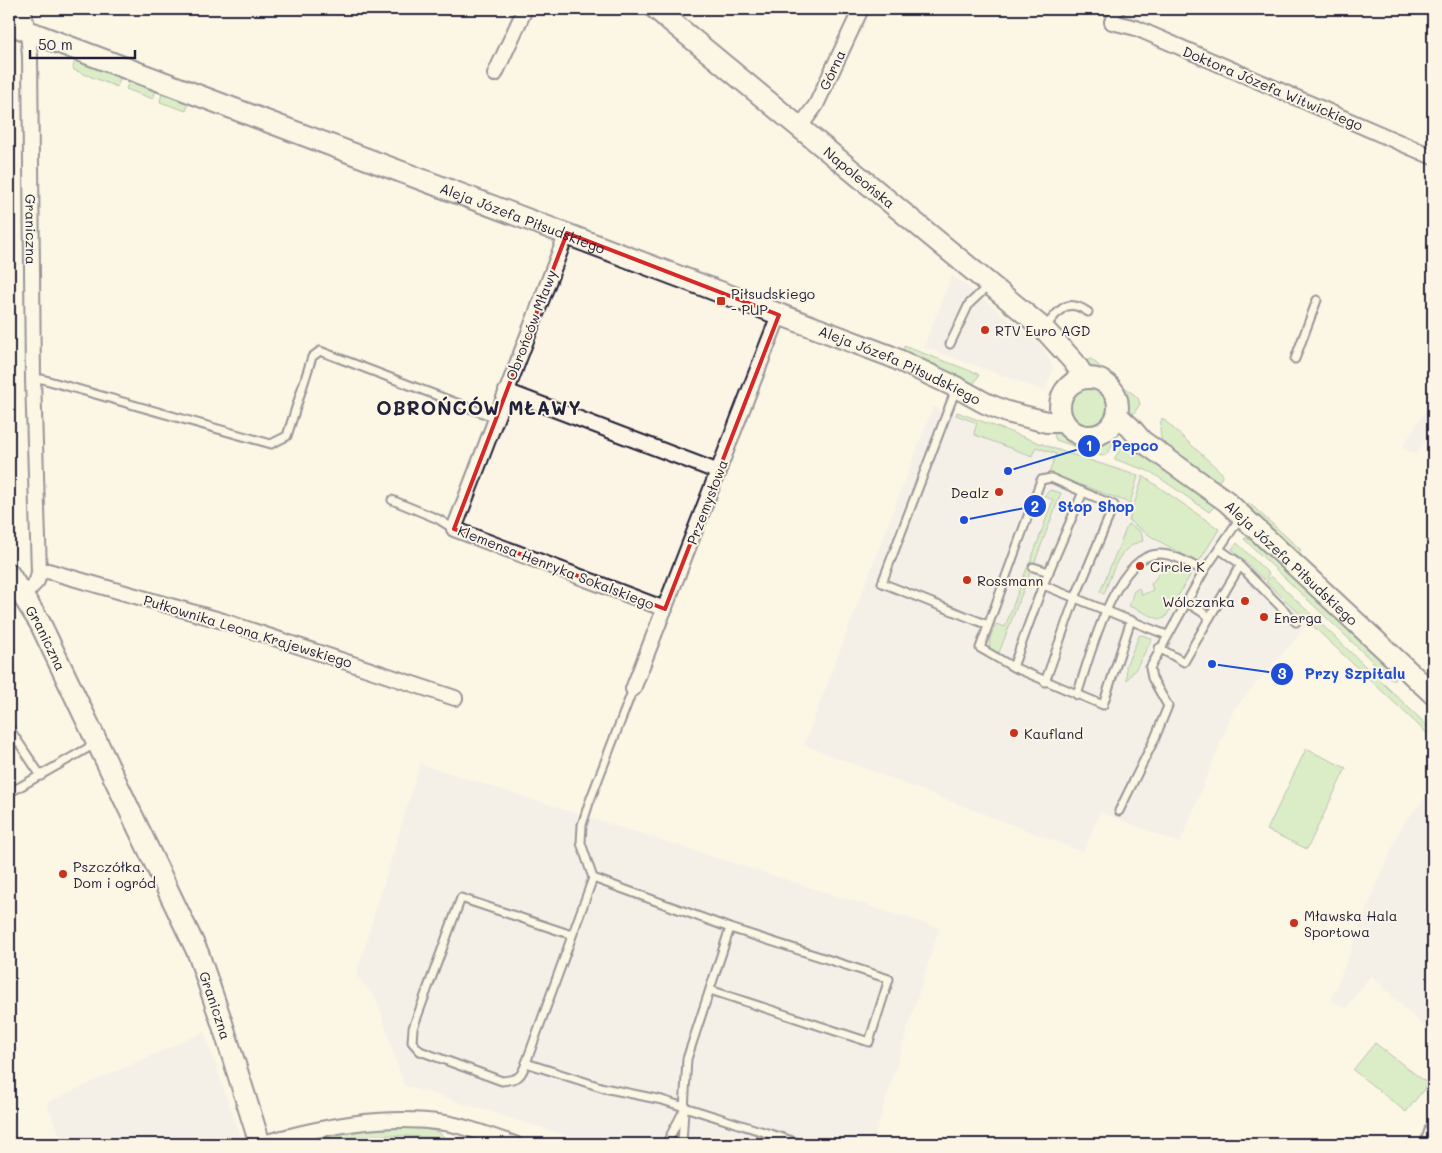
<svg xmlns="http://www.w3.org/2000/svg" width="1442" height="1153" viewBox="0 0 1442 1153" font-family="Mali,sans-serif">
  <rect width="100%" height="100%" fill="#fcf5e5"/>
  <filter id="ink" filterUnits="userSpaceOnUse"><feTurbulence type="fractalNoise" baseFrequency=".02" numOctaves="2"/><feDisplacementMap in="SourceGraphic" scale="10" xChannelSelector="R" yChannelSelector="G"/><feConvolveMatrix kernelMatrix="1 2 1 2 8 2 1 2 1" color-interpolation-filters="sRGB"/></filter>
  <g filter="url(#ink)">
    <g fill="#ece8ec">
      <polygon points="952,275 1042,346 1053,368 1045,391 924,347"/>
      <polygon points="1433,399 1433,427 1416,454 1402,448"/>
      <polygon points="933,407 1143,476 1219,529 1309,623 1234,709 1180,843 1100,812 1083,852 804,745"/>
      <polygon points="420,764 939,928 872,1144 593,1144 404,1085 376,997 356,976"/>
      <polygon points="1433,788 1433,1036 1371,975 1346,1008 1331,1001 1379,879 1402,826"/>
      <polygon points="204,1032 243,1144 64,1144 46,1103"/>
      <polygon points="381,1140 423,1141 442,1144 339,1144"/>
    </g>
    <g fill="#b4e3a2" stroke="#6b826e">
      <polygon points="76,58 121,76 117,87 74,70 73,67"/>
      <polygon points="132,80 156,90 153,99 126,89 129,81"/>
      <polygon points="166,92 189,100 189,103 186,111 160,102 162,93"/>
      <polygon points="904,346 976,373 979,375 975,382 973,384 904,352"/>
      <path d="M1091 359 1138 398 1140 404 1132 416 1127 412C1123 394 1124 382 1104 373 1096 369 1091 369 1084 362Z"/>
      <circle cx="1090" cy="406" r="19"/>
      <polygon points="957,412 1058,450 1138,476 1130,503 1059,477 1048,476 1056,454 1036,447 1032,456 975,435 974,433 977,423 956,415"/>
      <path d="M1162 418 1222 473V477L1219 481 1214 479 1165 445C1159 438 1159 427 1162 418Z"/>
      <path d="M1052 428 1080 441 1095 443 1114 441C1111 448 1109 454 1102 456L1056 440Z"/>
      <polygon points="1123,445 1160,465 1216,505 1209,512 1151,472 1114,459"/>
      <polygon points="1143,476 1219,529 1200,560 1194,561 1152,537 1129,521"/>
      <polygon points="1050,490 1061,493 1034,564 1030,563 1053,500 1044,496"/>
      <polygon points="1249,503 1301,550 1298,552 1247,508"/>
      <path d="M1128 524 1141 532 1143 541C1117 547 1113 572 1104 594L1100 592Z"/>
      <polygon points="1245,538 1256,542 1389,667 1396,677 1393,681 1244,539"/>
      <polygon points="1237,543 1269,574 1264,580 1232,549"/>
      <polygon points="1172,566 1182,567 1191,574 1165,618 1159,619 1129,606 1134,591 1139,588 1142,595 1153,590 1151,584 1163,569"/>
      <path d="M1027 568 1031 570 998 655 991 651C987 641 992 633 996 624L1005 627Z"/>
      <polygon points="1271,576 1433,731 1433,739 1266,582"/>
      <polygon points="1142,635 1152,639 1134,672 1133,672 1127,680 1126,666 1139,636"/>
      <polygon points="1306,749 1346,768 1307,849 1267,830"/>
      <polygon points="1375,1043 1428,1084 1406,1112 1353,1070"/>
      <path d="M390 1128C404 1128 436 1126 445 1138L388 1135 347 1138 316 1144H294C316 1133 364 1129 390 1128Z"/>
    </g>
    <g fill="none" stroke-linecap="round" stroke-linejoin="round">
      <g stroke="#22223b" stroke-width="11">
        <g id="lane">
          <path d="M1044 328C1059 312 1065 296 1088 312"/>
          <polyline points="950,344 969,304 989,285"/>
          <polyline points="1295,359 1317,300"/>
          <polyline points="33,379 42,379 271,444 287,436 312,357 320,351 496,418"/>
          <polyline points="956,389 882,583 988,625"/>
          <polyline points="392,500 438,519 454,529"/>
          <polyline points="1219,549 1238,562 1240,566 1296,622"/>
          <polyline points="1033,567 1049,572"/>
          <polyline points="1210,617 1240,566"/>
          <polyline points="1131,620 1103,705 1013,667 980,648 1041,480 1051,478 1083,492 1043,585 1154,630 1167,635"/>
          <polyline points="1159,648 1184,662 1210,617 1186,602"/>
          <polyline points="1013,667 1043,585"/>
          <polyline points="1045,682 1075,598 1114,505 1083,492"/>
          <path d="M1077 695C1089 660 1114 556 1158 554 1173 553 1190 564 1204 571"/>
          <polyline points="9,728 41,776"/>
          <polyline points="9,793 95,744"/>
          <polyline points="1119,811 1155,738 1168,706 1152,678 1150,668 1204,571 1240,518"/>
          <polyline points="593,878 581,843 582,825 589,803 633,689"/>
          <polyline points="730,928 593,878 526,1063 604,1088 662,1100 802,1144"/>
          <path d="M526 1063C521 1078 518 1079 502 1081L420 1051 412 1042 413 1028 461 898 572 935"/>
          <polyline points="666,1144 684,1110"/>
          <polyline points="682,1144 687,1059 730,928 889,979 869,1042 710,990"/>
        </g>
      </g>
      <g stroke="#22223b" stroke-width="18">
        <g id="street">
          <path id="s1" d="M23 9 28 31 30 56 33 379 39 572 37 581 24 595"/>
          <polyline points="1116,10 1117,9"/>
          <polyline points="1112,22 1136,28 1433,157"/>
          <polyline points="495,74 525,9"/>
          <polyline points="799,128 816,105 861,9"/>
          <polyline points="567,233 454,529 665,609"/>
          <polyline points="506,391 719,472"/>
          <polyline points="39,572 48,571 223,621 455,698"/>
          <polyline points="633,689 779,315"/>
          <path d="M260 1144C321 1127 382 1114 445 1123 466 1126 495 1138 515 1144"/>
          <polyline points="1428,1144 1433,1129"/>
        </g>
      </g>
      <g stroke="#22223b" stroke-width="24">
        <g id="secondary">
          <path id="s2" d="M656 9 1044 329 1074 362 1085 378"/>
          <path id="s3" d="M9 24 890 356 956 387 985 403 1007 412 1047 422H1064"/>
          <circle cx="1089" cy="407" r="29"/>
          <path id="s4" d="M1118 416 1130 427 1142 441 1226 501 1433 694"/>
          <path id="s5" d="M9 574 40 623 198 953 222 1023 260 1144"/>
        </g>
      </g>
      <use href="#lane" stroke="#fcf5e5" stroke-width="7"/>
      <use href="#street" stroke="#fcf5e5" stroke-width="14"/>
      <use href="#secondary" stroke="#fcf5e5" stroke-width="20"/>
    </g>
  </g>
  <path d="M0 0H1442V1153H0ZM567 233 779 315 665 609 454 529Z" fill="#fcf5e5" fill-opacity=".55" fill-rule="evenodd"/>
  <path fill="none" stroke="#d62828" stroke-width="4" stroke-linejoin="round" d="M567 233 779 315 665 609 454 529Z"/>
  <g fill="#c8321e" stroke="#fcf5e5" stroke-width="2">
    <rect x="716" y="296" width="10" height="10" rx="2.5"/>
    <circle cx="985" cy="330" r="5"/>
    <circle cx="999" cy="492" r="5"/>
    <circle cx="1140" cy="566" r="5"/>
    <circle cx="967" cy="580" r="5"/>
    <circle cx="1245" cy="601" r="5"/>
    <circle cx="1264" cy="617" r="5"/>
    <circle cx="1014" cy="733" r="5"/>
    <circle cx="63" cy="874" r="5"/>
    <circle cx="1294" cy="923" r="5"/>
  </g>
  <g text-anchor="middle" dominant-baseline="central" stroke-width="4" stroke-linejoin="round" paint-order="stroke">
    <g font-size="14" fill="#22223b" stroke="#fcf5e5">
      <text transform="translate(832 70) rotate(-65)">Górna</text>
      <text transform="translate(1273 88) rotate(23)">Doktora Józefa Witwickiego</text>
      <text stroke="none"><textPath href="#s2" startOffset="264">Napoleońska</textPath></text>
      <text stroke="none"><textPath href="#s3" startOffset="549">Aleja Józefa Piłsudskiego</textPath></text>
      <text stroke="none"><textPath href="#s1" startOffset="221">Graniczna</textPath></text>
      <text transform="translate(531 325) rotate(-69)">Obrońców Mławy</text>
      <text stroke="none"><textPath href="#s3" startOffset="954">Aleja Józefa Piłsudskiego</textPath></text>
      <text transform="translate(707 502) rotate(-69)">Przemysłowa</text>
      <text stroke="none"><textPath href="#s4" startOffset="228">Aleja Józefa Piłsudskiego</textPath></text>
      <text transform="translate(556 567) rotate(21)">Klemensa Henryka Sokalskiego</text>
      <text transform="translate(248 631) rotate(17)">Pułkownika Leona Krajewskiego</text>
      <text stroke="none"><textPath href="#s5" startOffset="74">Graniczna</textPath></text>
      <text stroke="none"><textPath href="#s5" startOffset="479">Graniczna</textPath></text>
    </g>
    <g font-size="14" fill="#22223b" stroke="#fcf5e5" text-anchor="start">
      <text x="731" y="293">Piłsudskiego<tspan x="731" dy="16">- PUP</tspan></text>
      <text x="995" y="330">RTV Euro AGD</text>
      <text x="989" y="492" text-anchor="end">Dealz</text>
      <text x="1150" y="566">Circle K</text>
      <text x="977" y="580">Rossmann</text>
      <text x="1235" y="601" text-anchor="end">Wólczanka</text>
      <text x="1274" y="617">Energa</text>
      <text x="1024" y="733">Kaufland</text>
      <text x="73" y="866">Pszczółka.<tspan x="73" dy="16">Dom i ogród</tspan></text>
      <text x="1304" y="915">Mławska Hala<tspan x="1304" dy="16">Sportowa</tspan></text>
    </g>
    <g font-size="19" font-weight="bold" letter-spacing="1" fill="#22223b" stroke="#fcf5e5">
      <text x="479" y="407">OBROŃCÓW MŁAWY</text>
    </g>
  </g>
  <path fill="none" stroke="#1d4ed8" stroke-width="2" d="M1008 471L1089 446M964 520L1035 506M1212 664L1282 674"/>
  <g fill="#1d4ed8" stroke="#fcf5e5" stroke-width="2">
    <circle cx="1008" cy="471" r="5"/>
    <circle cx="964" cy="520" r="5"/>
    <circle cx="1212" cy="664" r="5"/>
    <circle cx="1089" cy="446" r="12"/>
    <circle cx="1035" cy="506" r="12"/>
    <circle cx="1282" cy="674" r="12"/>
  </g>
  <g font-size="15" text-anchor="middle" font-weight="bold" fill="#fff">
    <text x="1089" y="451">1</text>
    <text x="1035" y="512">2</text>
    <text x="1282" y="679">3</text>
  </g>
  <g font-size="15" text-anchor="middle" font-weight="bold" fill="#1d4ed8" stroke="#fcf5e5" stroke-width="4" stroke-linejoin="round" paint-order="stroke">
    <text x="1135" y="451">Pepco</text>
    <text x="1096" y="512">Stop Shop</text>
    <text x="1355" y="679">Przy Szpitalu</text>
  </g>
  <rect width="1442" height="1153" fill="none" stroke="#fcf5e5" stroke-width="30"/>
  <rect x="15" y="15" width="1412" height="1123" fill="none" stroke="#22223b" stroke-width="2" filter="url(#ink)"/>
  <path d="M30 50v8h105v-8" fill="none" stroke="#22223b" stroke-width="2.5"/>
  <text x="38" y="50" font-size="15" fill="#22223b" stroke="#fcf5e5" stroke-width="4" paint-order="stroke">50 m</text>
</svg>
